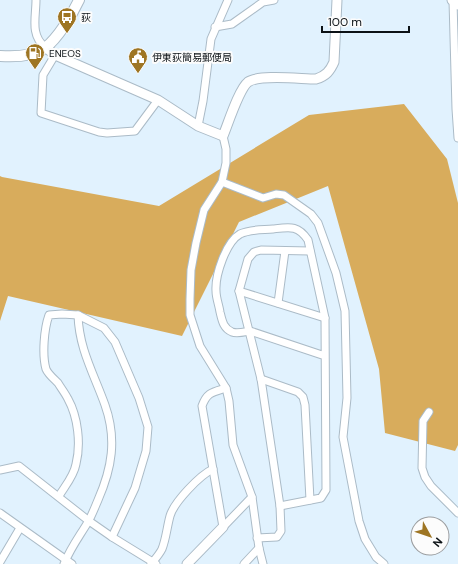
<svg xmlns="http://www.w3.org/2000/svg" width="458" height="564" viewBox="0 0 458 564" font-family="'DM Sans','Noto Sans JP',sans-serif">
  <rect width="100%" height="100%" fill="#e1f2fe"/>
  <polygon fill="#d8ac5c" points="404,104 447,159 458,203 458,445 455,451 385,433 379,369 328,186 239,222 182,336 8,296 0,321 0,176 2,177 159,206 309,115"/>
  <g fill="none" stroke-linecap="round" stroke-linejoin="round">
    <g stroke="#abbbc7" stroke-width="9">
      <g id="minor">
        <path d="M36 0C36 17 30 35 45 47"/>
        <polyline points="453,1 456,109 458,138"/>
        <polyline points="215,27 232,24 263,2 274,0"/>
        <polyline points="55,55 43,75 41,113 99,132 107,133 135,131 158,100"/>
        <polyline points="198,126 203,101 211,39 228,0"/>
        <polyline points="223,136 226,149 226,163 222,182 204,210 196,243 191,270 190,299 190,315 200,346 226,388 229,401 233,445 252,497 259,548 263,564"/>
        <polyline points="222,182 263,198 276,194 284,195 311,214 318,223 336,273 345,311 347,398 343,437 359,521 365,539 376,557 384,564"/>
        <polyline points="239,291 325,318"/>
        <polyline points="278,303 285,251"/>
        <polyline points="261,379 298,392 303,397 305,405 310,500"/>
        <polyline points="429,412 423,421 422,468 425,477 431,486 458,513"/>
        <polyline points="0,470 19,466 89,521 112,537 156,564"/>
        <path d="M59 496C65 486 74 476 76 464 81 444 78 417 68 399 65 393 61 388 58 383 54 379 48 374 46 369 42 355 44 329 49 315L62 314 78 315 104 328 115 342 139 398 148 427 146 451 135 488 112 537"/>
        <path d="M280 506 321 498 326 490 325 318 308 240C298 225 290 227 273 229 263 230 250 229 240 234 226 242 215 275 216 291 216 298 219 305 220 312 222 320 223 328 232 332 237 334 244 332 250 331L325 356"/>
        <polyline points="0,513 72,564"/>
        <path d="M223 527 202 406C207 392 213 392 226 388"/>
        <polyline points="223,527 252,497"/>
        <polyline points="257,538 277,537 281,531 280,506 261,379 239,291 248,259 254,252 261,250 310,251"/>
        <polyline points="0,562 20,528"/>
        <path d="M64 564C71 547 79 537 88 522 92 515 95 507 98 500 112 468 117 439 105 405 94 374 79 349 78 315"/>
        <path d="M151 564C155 559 159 555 162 549 166 539 167 527 170 516 174 502 200 475 213 469"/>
        <polyline points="244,564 259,548"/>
      </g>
    </g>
    <g stroke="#abbbc7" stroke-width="11">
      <g id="tertiary">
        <polyline points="452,0 458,5"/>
        <path d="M45 47 55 55 158 100 198 126 223 136C228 124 239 89 248 82 259 74 301 79 316 79 326 76 330 71 334 62L337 0"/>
        <polyline points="187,564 223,527"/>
      </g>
    </g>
    <g stroke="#abbbc7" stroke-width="12">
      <path id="secondary" d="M0 56C14 57 33 56 45 48 58 38 72 15 79 0"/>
    </g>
    <use href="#minor" stroke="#fff" stroke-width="7"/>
    <use href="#tertiary" stroke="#fff" stroke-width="9"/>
    <use href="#secondary" stroke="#fff" stroke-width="10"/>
  </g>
  <defs>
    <g id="bus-pin" transform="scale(1)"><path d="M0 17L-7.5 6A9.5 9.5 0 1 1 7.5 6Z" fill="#9e7523" stroke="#fcfcfc"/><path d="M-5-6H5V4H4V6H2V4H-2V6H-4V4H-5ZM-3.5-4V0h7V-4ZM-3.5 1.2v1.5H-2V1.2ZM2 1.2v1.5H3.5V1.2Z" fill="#fff"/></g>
    <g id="fuel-pin" transform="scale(1)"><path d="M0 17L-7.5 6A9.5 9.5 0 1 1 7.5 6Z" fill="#9e7523" stroke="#fcfcfc"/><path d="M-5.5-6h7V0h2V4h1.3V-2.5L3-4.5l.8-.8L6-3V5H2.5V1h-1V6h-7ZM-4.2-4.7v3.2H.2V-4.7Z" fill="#fff"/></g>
    <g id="civic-pin" transform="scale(1)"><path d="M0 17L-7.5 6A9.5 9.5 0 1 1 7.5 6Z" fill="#9e7523" stroke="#fcfcfc"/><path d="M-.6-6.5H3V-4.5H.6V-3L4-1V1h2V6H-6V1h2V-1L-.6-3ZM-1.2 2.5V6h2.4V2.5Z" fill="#fff"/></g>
  </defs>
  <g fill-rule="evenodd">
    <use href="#bus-pin" x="67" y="17"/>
    <use href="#fuel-pin" x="35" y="53"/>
    <use href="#civic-pin" x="138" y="57"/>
  </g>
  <g text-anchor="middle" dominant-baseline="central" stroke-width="4" stroke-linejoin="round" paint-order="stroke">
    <g font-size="10" fill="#0c1216" stroke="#fcfcfc" text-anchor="start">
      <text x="81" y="17">荻</text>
      <text x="49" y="53">ENEOS</text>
      <text x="152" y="57">伊東荻簡易郵便局</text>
    </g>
  </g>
  <g transform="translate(430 536) rotate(130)"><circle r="19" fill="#fcfcfc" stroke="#9c9ea0"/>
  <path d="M0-3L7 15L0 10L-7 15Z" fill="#9e7523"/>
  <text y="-6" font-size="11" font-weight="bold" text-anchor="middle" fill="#0c1216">N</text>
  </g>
  <path d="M322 26v6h87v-6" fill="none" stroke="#0c1216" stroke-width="2"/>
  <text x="328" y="26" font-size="12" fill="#0c1216" stroke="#fcfcfc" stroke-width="3" paint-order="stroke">100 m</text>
</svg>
